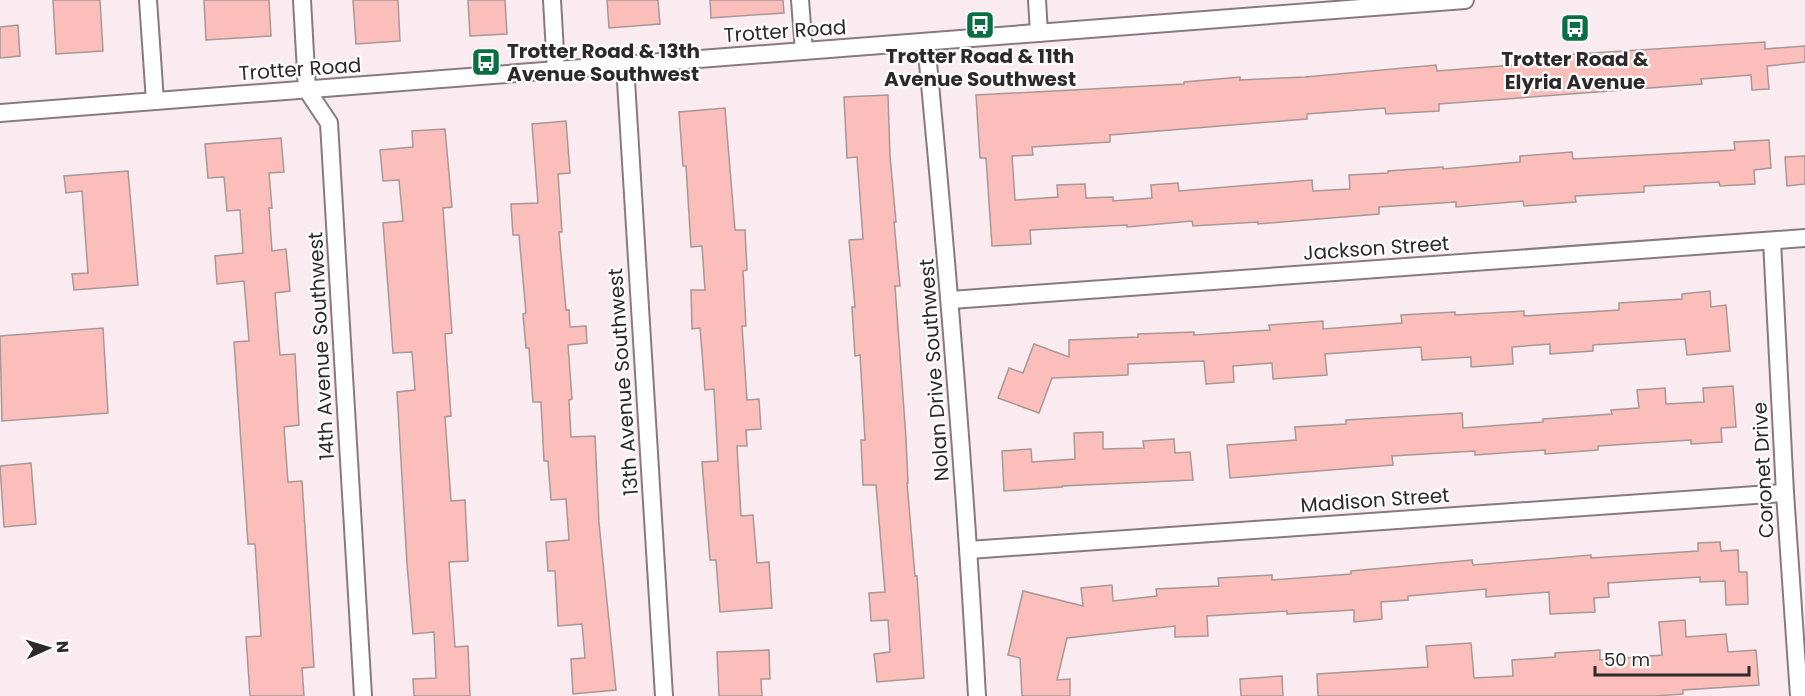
<svg xmlns="http://www.w3.org/2000/svg" width="1805" height="696" viewBox="0 0 1805 696" font-family="Poppins,sans-serif">
  <rect width="100%" height="100%" fill="#faebf1"/>
  <g fill="#fbbeba" stroke="#a79896" stroke-width="1.5">
    <polygon points="53,0 100,0 103,51 56,54"/>
    <polygon points="204,0 269,0 271,36 206,40"/>
    <polygon points="353,0 398,0 400,41 356,44"/>
    <polygon points="468,0 505,0 507,34 470,36"/>
    <polygon points="607,0 658,0 660,24 609,28"/>
    <polygon points="710,0 783,0 784,13 711,18"/>
    <polygon points="18,25 20,56 0,58 0,27"/>
    <polygon points="1765,42 1765,49 1805,46 1805,62 1767,66 1769,89 1752,90 1751,75 1701,79 1702,84 1439,104 1439,111 1386,114 1385,108 1307,114 1307,119 1110,135 1110,142 1032,147 1033,155 1012,156 1015,200 1058,197 1057,185 1085,184 1086,198 1113,197 1113,201 1152,198 1151,185 1178,183 1179,191 1312,180 1313,191 1350,189 1349,175 1388,173 1388,171 1443,167 1443,169 1520,162 1520,156 1572,152 1573,159 1735,150 1734,142 1769,140 1771,168 1754,170 1755,184 1720,186 1719,182 1644,186 1644,192 1575,196 1576,202 1524,206 1523,201 1456,207 1456,202 1379,207 1379,214 1258,224 1258,222 1193,226 1192,221 1127,227 1127,225 1030,230 1031,244 992,246 986,158 980,158 976,95 1184,84 1184,82 1240,77 1240,80 1305,77 1436,65 1437,71 1514,65 1514,58"/>
    <polygon points="888,95 890,156 896,222 894,222 900,286 895,286 906,438 908,483 907,483 915,576 917,576 924,678 877,682 874,654 890,652 888,620 871,621 869,593 885,592 876,485 863,485 861,440 865,440 860,355 855,356 852,307 855,307 849,240 863,239 857,157 847,158 844,97"/>
    <polygon points="725,108 735,230 745,230 747,270 743,271 746,326 742,326 747,400 759,399 761,429 746,430 747,446 737,446 741,516 753,515 757,563 769,562 772,608 720,612 716,560 710,560 702,462 718,461 714,389 705,390 700,328 692,329 691,290 705,290 702,246 691,247 686,166 683,166 679,112"/>
    <polygon points="566,121 570,173 558,174 562,232 559,232 566,310 569,310 570,327 586,326 587,343 568,345 572,399 569,400 571,437 595,436 599,523 616,690 573,694 571,659 585,658 582,624 558,626 555,571 548,571 546,542 569,540 566,499 551,500 548,461 544,461 541,402 533,402 529,348 526,348 523,314 526,313 519,235 513,235 511,204 538,203 532,124"/>
    <polygon points="445,129 452,207 443,208 452,333 445,334 451,416 445,417 451,501 465,500 468,561 449,562 455,647 468,646 470,696 414,696 413,679 436,678 434,632 413,634 407,564 397,392 415,390 412,352 393,353 383,223 403,221 399,180 383,181 380,150 413,147 412,131"/>
    <polygon points="281,138 284,172 269,173 272,208 269,208 272,251 286,249 290,291 275,293 280,355 295,354 299,425 284,427 288,482 302,481 314,667 302,668 304,696 250,696 246,637 261,636 255,544 248,544 234,342 249,341 244,281 217,284 215,256 243,253 240,210 227,211 224,177 208,178 205,144"/>
    <polygon points="1805,156 1805,184 1787,186 1785,157"/>
    <polygon points="128,171 138,285 74,290 72,274 88,273 82,191 66,193 64,176"/>
    <polygon points="1710,291 1711,307 1726,305 1730,351 1687,355 1685,339 1593,345 1593,351 1550,354 1550,344 1512,347 1513,364 1471,367 1471,357 1422,360 1421,347 1325,354 1327,375 1273,379 1272,363 1233,366 1234,382 1206,384 1204,361 1128,364 1128,375 1052,378 1039,413 998,398 1009,368 1023,373 1034,344 1069,357 1069,340 1138,337 1138,334 1194,332 1194,335 1270,330 1269,325 1323,321 1323,329 1402,323 1401,315 1455,312 1455,315 1524,311 1524,316 1619,310 1619,303 1682,299 1682,294"/>
    <polygon points="103,328 108,413 2,421 0,336"/>
    <polygon points="1733,386 1736,427 1721,428 1722,442 1691,444 1691,440 1598,446 1598,450 1545,454 1545,450 1475,455 1475,451 1392,456 1393,465 1230,478 1227,445 1296,440 1295,427 1346,424 1346,420 1462,413 1463,428 1543,422 1543,419 1612,414 1611,410 1639,408 1637,390 1665,388 1666,404 1704,402 1703,388"/>
    <polygon points="1103,432 1103,449 1144,448 1143,441 1174,439 1175,453 1190,452 1193,480 1062,486 1062,487 1004,491 1002,451 1031,449 1032,462 1075,459 1074,433"/>
    <polygon points="31,463 36,524 4,527 0,466"/>
    <polygon points="1720,542 1721,551 1738,550 1739,572 1747,572 1748,604 1726,605 1725,581 1700,582 1700,577 1608,583 1609,597 1594,598 1595,612 1550,614 1549,592 1486,597 1486,589 1408,596 1408,600 1381,602 1382,619 1354,622 1354,610 1287,614 1287,611 1207,616 1208,636 1175,637 1175,626 1067,638 1057,680 1070,679 1070,696 1022,696 1020,658 1008,655 1023,591 1083,606 1081,588 1112,585 1113,601 1157,596 1156,589 1219,586 1218,578 1272,575 1272,580 1351,574 1351,571 1472,560 1473,565 1591,555 1591,558 1698,551 1698,543"/>
    <polygon points="1685,620 1686,637 1726,634 1728,652 1756,650 1759,685 1683,690 1683,694 1655,696 1318,696 1317,674 1428,667 1426,646 1471,643 1474,678 1513,676 1512,660 1555,657 1555,653 1600,650 1600,660 1662,655 1659,622"/>
    <polygon points="769,650 770,679 761,679 762,696 719,696 717,652"/>
    <polygon points="1282,676 1283,696 1241,696 1240,679"/>
  </g>
  <g fill="none" stroke-linecap="round" stroke-linejoin="round">
    <g stroke="#877a80" stroke-width="20">
      <g id="minor">
        <polyline points="148,0 155,101"/>
        <polyline points="302,0 307,90 329,123 363,696"/>
        <polyline points="552,0 556,70"/>
        <polyline points="800,0 804,51"/>
        <polyline points="1037,0 1039,33"/>
        <path d="M926 42C947 260 965 477 977 696"/>
        <polyline points="625,65 664,696"/>
        <polyline points="0,113 1465,0"/>
        <polyline points="1772,241 1785,493 1799,696"/>
        <polyline points="951,300 1805,238"/>
        <polyline points="969,550 1785,493"/>
      </g>
    </g>
    <use href="#minor" stroke="#fff" stroke-width="16"/>
  </g>
  <defs>
    <g id="bus-square" transform="scale(1.5)"><rect x="-9" y="-9" width="18" height="18" rx="4" fill="#0a6e44" stroke="#fff"/><path d="M-5-6H5V4H4V6H2V4H-2V6H-4V4H-5ZM-3.5-4V0h7V-4ZM-3.5 1.2v1.5H-2V1.2ZM2 1.2v1.5H3.5V1.2Z" fill="#fff"/></g>
  </defs>
  <g fill-rule="evenodd">
    <use href="#bus-square" x="980" y="25"/>
    <use href="#bus-square" x="1575" y="28"/>
    <use href="#bus-square" x="486" y="62"/>
  </g>
  <g text-anchor="middle" dominant-baseline="central" stroke-width="4.5" stroke-linejoin="round" paint-order="stroke">
    <g font-size="20" fill="#2d282a" stroke="#fff">
      <text transform="translate(785 31) rotate(-4)">Trotter Road</text>
      <text transform="translate(300 69) rotate(-4)">Trotter Road</text>
      <text transform="translate(1376 248) rotate(-4)">Jackson Street</text>
      <text transform="translate(321 346) rotate(-93)">14th Avenue Southwest</text>
      <text transform="translate(934 370) rotate(-94)">Nolan Drive Southwest</text>
      <text transform="translate(623 382) rotate(-94)">13th Avenue Southwest</text>
      <text transform="translate(1763 470) rotate(-93)">Coronet Drive</text>
      <text transform="translate(1375 500) rotate(-4)">Madison Street</text>
    </g>
    <g font-size="20" font-weight="bold" fill="#2d282a" stroke="#fff">
      <text x="507" y="51" text-anchor="start">Trotter Road &amp; 13th<tspan x="507" dy="23">Avenue Southwest</tspan></text>
      <text x="980" y="56">Trotter Road &amp; 11th<tspan x="980" dy="23">Avenue Southwest</tspan></text>
      <text x="1575" y="59">Trotter Road &amp;<tspan x="1575" dy="23">Elyria Avenue</tspan></text>
    </g>
  </g>
  <g transform="translate(48 648) rotate(86)" stroke="#ffffff" stroke-width="4.5" paint-order="stroke">
  <path d="M0-4.5L10 22L0 15L-10 22Z" fill="#2d282a"/>
  <text y="-9" font-size="16" font-weight="bold" text-anchor="middle" fill="#2d282a">N</text>
  </g>
  <path d="M1595 666v9h154v-9" fill="none" stroke="#2d282a" stroke-width="3"/>
  <text x="1604" y="666" font-size="18" fill="#2d282a" stroke="#ffffff" stroke-width="4.5" paint-order="stroke">50 m</text>
</svg>
